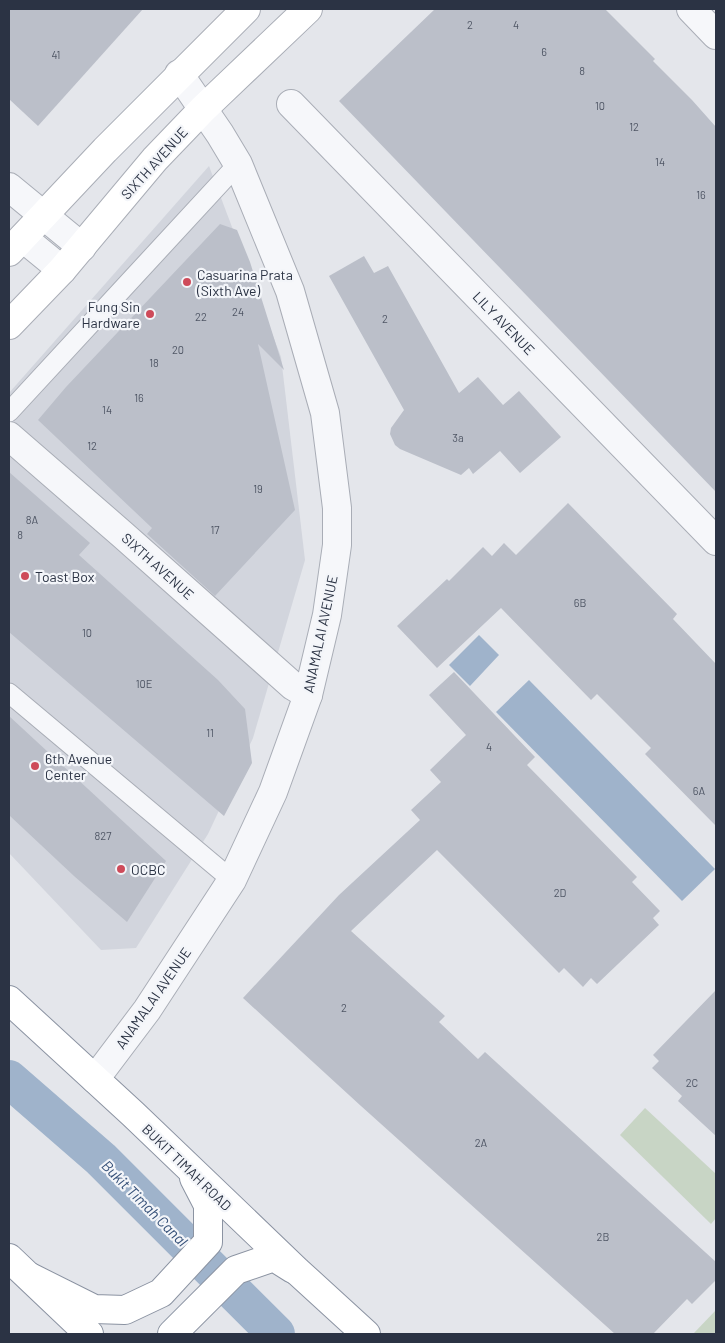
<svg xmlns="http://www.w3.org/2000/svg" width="725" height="1343" viewBox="0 0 725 1343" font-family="Barlow,sans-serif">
  <rect width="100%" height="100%" fill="#e4e6eb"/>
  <polygon fill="#d2d5dd" points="209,166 281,357 305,560 253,738 208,834 136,948 101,950 9,853 9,393"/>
  <g fill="#c8d5c5">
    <polygon points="645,1108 716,1174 716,1218 711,1224 620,1135"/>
    <polygon points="716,1310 716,1334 693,1334"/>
  </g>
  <g fill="#9fb3cb">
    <polygon points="479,635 499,655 470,686 449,665"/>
    <polygon points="529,680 715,869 682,901 496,712"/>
  </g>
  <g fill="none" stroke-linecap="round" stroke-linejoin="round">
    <polyline stroke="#9fb3cb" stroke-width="38" points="9,1079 101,1159 276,1334"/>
  </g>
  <g fill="#bbbfc9">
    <polygon points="9,9 143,9 38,126 9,99"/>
    <polygon points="435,9 605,9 655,59 653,61 692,100 716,127 716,492 339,101"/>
    <polygon points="220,224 237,230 250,262 284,370 258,344 295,510 215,596 147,534 152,528 38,420 66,387"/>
    <polygon points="364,256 374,273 388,266 459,393 478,377 503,405 519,391 561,437 520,473 500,451 473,474 469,468 461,475 400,449 395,445 390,434 391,428 404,410 329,276"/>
    <polygon points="9,472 90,543 79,555 218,680 245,709 252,763 224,816 9,632"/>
    <polygon points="568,503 677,614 673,619 716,664 716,826 645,754 651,748 597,694 591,700 501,608 437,668 397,626 447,579 449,581 483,547 492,556 504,543 516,555"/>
    <polygon points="454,672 535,757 527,765 637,877 632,882 660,911 653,918 659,925 597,984 591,978 583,987 564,968 559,973 437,850 351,931 445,1016 439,1022 478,1059 485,1052 716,1262 716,1280 692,1304 687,1299 653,1334 615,1334 361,1106 243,998 339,895 420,820 411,810 441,782 430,770 466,735 429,695"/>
    <polygon points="9,716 166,861 127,922 74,876 9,815"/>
    <polygon points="716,990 716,1136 678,1101 682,1096 652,1068 659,1061 653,1055"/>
  </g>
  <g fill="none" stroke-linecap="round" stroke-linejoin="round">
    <g stroke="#a9adb6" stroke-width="21">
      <g id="lane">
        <polyline points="9,412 238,164"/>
        <polyline points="9,693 232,880"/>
      </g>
    </g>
    <g stroke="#a9adb6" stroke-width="30">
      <g id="street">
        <polyline points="691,9 716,35"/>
        <polyline points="291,104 716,541"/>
        <polyline points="9,187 82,247"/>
        <polyline points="23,238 62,270"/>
        <polyline points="9,436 123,535 293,686 308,695"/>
        <polyline points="95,1079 147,1010 232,880 273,792 308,695 327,615 337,545 337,508 325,413 290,291 238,164 220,134 179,74"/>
      </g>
    </g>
    <g stroke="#a9adb6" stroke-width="30">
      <g id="secondary">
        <polyline points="9,252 105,150 246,9"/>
        <polyline points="9,325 62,270 155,159 203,109 308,9"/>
      </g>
    </g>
    <g stroke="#8b93a2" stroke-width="30">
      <g id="highway">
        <polyline points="9,1000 133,1114 297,1271 366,1334"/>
        <polyline points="9,1258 89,1334"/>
        <polyline points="30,1277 94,1309 125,1310 161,1293 208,1242 208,1205 194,1178"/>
        <polyline points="172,1334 236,1270 274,1257 293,1269"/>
      </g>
    </g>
    <use href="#lane" stroke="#f6f7fa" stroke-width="19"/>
    <use href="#street" stroke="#f6f7fa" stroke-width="28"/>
    <use href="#secondary" stroke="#fff" stroke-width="28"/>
    <use href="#highway" stroke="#fff" stroke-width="28"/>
  </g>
  <g fill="#ce4b5a" stroke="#f3f5f9" stroke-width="2">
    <circle cx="187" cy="282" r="5"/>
    <circle cx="150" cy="314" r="5"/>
    <circle cx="25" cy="576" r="5"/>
    <circle cx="35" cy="766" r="5"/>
    <circle cx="121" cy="869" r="5"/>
  </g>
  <g text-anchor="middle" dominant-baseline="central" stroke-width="4.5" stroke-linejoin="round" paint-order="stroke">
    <g font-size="11" fill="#4f5665">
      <text x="470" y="24">2</text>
      <text x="516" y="24">4</text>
      <text x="544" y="51">6</text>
      <text x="56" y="54">41</text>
      <text x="582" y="70">8</text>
      <text x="600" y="105">10</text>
      <text x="634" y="126">12</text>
      <text x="660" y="161">14</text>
      <text x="701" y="194">16</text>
      <text x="238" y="311">24</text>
      <text x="201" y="316">22</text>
      <text x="385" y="318">2</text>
      <text x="178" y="349">20</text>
      <text x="154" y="362">18</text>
      <text x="139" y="397">16</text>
      <text x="107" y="409">14</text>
      <text x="458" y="437">3a</text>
      <text x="92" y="445">12</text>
      <text x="258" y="488">19</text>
      <text x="32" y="519">8A</text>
      <text x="215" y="529">17</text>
      <text x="20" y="534">8</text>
      <text x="580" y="602">6B</text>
      <text x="87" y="632">10</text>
      <text x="144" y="683">10E</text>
      <text x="210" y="732">11</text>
      <text x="489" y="746">4</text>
      <text x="699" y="790">6A</text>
      <text x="103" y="835">827</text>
      <text x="560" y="892">2D</text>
      <text x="344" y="1007">2</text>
      <text x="692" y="1082">2C</text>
      <text x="481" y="1142">2A</text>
      <text x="603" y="1236">2B</text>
    </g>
    <g font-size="14" fill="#2b3344" stroke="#f3f5f9">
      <text transform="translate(154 163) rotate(-48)">SIXTH AVENUE</text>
      <text transform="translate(504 323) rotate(46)">LILY AVENUE</text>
      <text transform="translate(158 566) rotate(42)">SIXTH AVENUE</text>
      <text transform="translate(320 634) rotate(-78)">ANAMALAI AVENUE</text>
      <text transform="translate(153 998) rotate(-55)">ANAMALAI AVENUE</text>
      <text transform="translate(187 1167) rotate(44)">BUKIT TIMAH ROAD</text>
    </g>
    <g font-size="14" fill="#2b3344" stroke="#f3f5f9" text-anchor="start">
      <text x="197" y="274">Casuarina Prata<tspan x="197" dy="16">(Sixth Ave)</tspan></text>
      <text x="140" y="306" text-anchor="end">Fung Sin<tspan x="140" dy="16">Hardware</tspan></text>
      <text x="35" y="576">Toast Box</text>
      <text x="45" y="758">6th Avenue<tspan x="45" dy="16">Center</tspan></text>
      <text x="131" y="869">OCBC</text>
    </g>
    <g font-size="15" font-style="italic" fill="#355078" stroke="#f3f5f9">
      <text transform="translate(145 1203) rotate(45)">Bukit Timah Canal</text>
    </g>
  </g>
  <rect width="725" height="1343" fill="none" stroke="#2b3344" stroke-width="20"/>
</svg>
